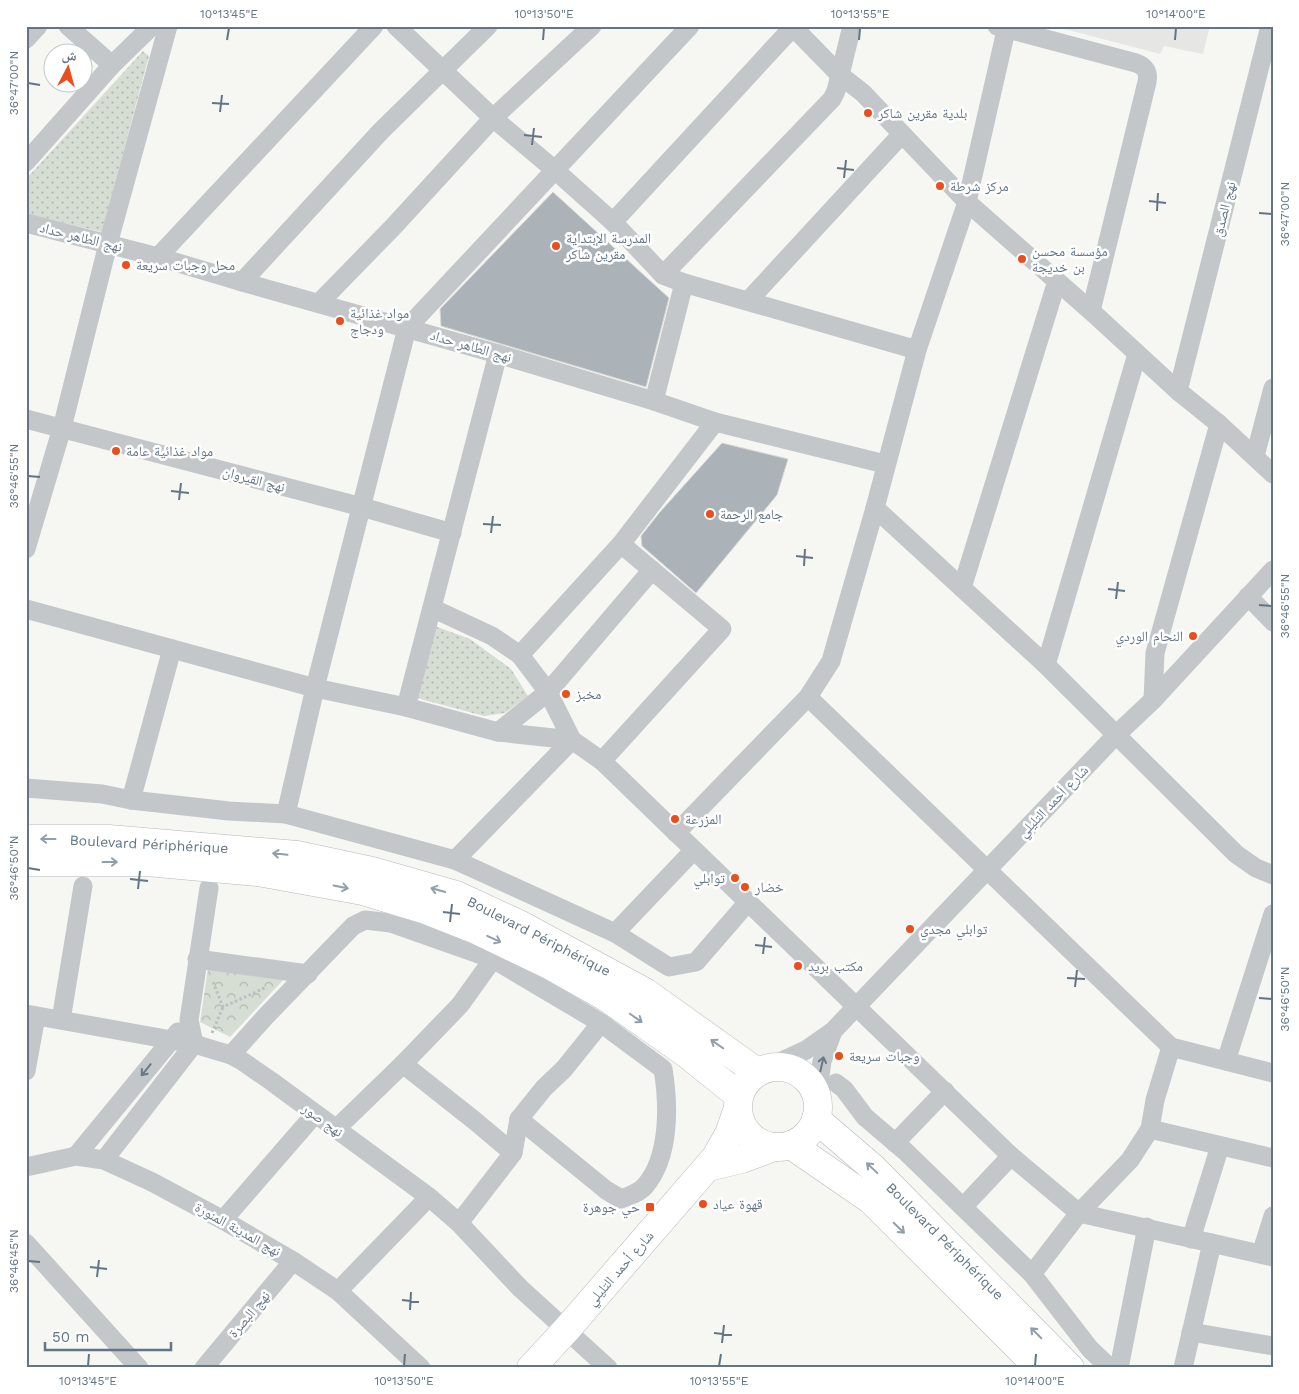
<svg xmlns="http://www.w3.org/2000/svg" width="1299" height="1394" viewBox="0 0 1299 1394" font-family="'Work Sans','Noto Naskh Arabic',sans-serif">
  <defs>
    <pattern id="park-crowns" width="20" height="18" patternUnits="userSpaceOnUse" patternTransform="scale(1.25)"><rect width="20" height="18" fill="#d6ddd3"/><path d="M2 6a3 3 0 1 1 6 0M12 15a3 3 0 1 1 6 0" fill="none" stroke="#b1b8b1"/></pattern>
    <pattern id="garden-dots" width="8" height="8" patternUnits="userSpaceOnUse" patternTransform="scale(1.25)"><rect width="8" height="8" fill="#d6ddd3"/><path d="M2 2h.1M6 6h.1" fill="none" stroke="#b1b8b1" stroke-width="1.8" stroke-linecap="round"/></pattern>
  </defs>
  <rect width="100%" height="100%" fill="#f6f6f2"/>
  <polygon fill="#e6e7e5" points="1053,26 1210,26 1203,54 1164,46 1160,54"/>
  <polygon fill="url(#park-crowns)" points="208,968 284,979 230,1037 200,1022"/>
  <g fill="url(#garden-dots)">
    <polygon points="143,51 149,56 102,232 26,214 26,179"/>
    <polygon points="432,625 470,639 511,669 528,696 505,713 484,716 413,697"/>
  </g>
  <g fill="#abb3b8" stroke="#d7d7d4">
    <polygon points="553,192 669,298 646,387 441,326 440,309"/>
    <polygon points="722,443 788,459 777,495 696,593 642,546 641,536 660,512"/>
  </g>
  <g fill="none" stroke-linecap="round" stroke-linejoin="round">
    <g stroke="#b5babf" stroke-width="29">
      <g id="secondary">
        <polyline points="708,1167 742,1159 774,1147"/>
        <polyline points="531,1368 567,1329 716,1157 729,1134 737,1111"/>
      </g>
    </g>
    <g stroke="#b5b9bc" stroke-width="29">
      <g id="highway">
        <polyline points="26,839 109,839 297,855 372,871 456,895 521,925 645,992 757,1072"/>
        <polyline points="26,862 147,862 258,872 363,891 423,909 474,929 551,966 606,997 687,1054 738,1095"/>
        <circle cx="778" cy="1107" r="40"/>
        <polyline points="816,1119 873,1168 1070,1368"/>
        <polyline points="791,1145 871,1200 1039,1368"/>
      </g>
    </g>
    <g stroke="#bcbfc1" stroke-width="3" stroke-dasharray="2.5 2.5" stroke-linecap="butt">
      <polyline points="213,982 223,1007 267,987"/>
      <polyline points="212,1033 223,1007"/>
    </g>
    <g stroke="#c3c7ca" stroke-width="19">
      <polyline points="68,26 112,65"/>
      <polyline points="396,26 493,118 556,171 613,222 663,275 684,283 917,350"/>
      <polyline points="792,26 840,75 863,93 967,202 1091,311 1178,391 1219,424 1273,474"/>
      <path d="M997 26 1136 63C1145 66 1149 72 1147 82L1091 311"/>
      <polyline points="26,39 38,26"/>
      <polyline points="26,162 112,65 152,26"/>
      <polyline points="613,222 793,27"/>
      <polyline points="26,223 158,257 242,282 498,354 654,401 715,422 885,464"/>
      <polyline points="158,257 374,26"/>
      <polyline points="663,275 832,99 836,91 852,26"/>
      <polyline points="242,282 381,131 488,26"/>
      <polyline points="748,301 902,134"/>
      <polyline points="319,303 394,226 493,118 592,26"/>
      <polyline points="1178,391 1270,26"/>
      <polyline points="654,401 684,283"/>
      <polyline points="26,419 362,507 452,533"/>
      <polyline points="715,422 621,544 520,655 548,692 572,740 602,761 1011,1156 1079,1213 1273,1257"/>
      <polyline points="1255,456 1273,388"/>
      <polyline points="875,508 1046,665 1236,854 1256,868 1273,875"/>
      <polyline points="26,549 62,428 108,244 168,26"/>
      <polyline points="962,588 1057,281"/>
      <polyline points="1248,596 1273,622"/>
      <polyline points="432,608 492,636 520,655"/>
      <polyline points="26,609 315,688 406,707 498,732 572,740"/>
      <polyline points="1046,665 1137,354"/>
      <polyline points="808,697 1171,1047 1273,1073"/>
      <polyline points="1153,700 1155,653 1219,424"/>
      <polyline points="406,707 498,354"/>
      <polyline points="498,732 548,692 652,570"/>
      <polyline points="602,761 722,629 621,544"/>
      <polyline points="26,788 102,794 131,800 229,811 286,814 455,860 615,933 669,967 696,962 748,902"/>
      <polyline points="131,800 172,649"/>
      <polyline points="286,814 315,688 407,328 690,26"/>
      <polyline points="676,833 808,697 831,661 875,508 917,350 967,202 1007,26"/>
      <polyline points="455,860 572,740"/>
      <polyline points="615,933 694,850"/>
      <polyline points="197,959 308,974"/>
      <polyline points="26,1014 194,1044 231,1055 242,1061 271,1081 429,1197 459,1223 520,1288 608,1368"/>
      <polyline points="61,1020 83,886"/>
      <path d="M231 1055 266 1016 353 926 365 920 391 923 493 959 601 1023 663 1069C669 1105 670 1157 645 1186 639 1193 629 1196 621 1199L606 1190 519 1119 544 1088 564 1069 601 1023"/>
      <polyline points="1226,1061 1273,914"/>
      <polyline points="403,1064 475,1121 513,1153"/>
      <polyline points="767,1068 806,1050 833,1031 1116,735 1153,700 1273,570"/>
      <polyline points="26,1071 36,1016"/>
      <polyline points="836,1083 844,1089 865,1117 905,1151 1032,1274 1090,1349 1110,1368"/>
      <polyline points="817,1098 822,1061 833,1031"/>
      <polyline points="336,1129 403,1064 460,1005 493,959"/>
      <polyline points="1150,1129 1273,1158"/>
      <polyline points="895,1143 945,1091"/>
      <polyline points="76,1156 178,1032"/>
      <polyline points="104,1160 194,1044 189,1020 209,888"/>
      <polyline points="26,1167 76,1156 104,1160 152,1182 223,1220 293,1261 338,1291 421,1368"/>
      <polyline points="963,1207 1011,1156"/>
      <polyline points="223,1220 315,1114"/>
      <polyline points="459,1223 513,1153 519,1119"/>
      <polyline points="1191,1239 1220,1146"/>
      <polyline points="26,1243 139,1368"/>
      <polyline points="1261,1254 1273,1216"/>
      <polyline points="1032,1274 1079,1213 1130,1160 1150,1129 1155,1100 1171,1047"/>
      <polyline points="338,1291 429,1197"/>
      <polyline points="1191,1332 1273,1346"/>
      <polyline points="204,1368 293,1261"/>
      <polyline points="1119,1368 1147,1227"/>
      <polyline points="1183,1368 1212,1243"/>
    </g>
    <use href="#secondary" stroke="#fff" stroke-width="28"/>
    <use href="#highway" stroke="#fff" stroke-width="28"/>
  </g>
  <defs><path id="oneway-shaft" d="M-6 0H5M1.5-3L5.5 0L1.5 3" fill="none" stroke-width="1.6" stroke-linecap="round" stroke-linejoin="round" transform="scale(1.25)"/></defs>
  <g stroke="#929ea9">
    <use href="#oneway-shaft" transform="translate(48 839) rotate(180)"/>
    <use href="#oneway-shaft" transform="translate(280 854) rotate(-174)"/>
    <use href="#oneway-shaft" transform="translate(110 862)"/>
    <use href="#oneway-shaft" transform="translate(341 887) rotate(11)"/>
    <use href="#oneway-shaft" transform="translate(438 890) rotate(-164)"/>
    <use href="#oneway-shaft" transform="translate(494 939) rotate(25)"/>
    <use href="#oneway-shaft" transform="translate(636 1018) rotate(35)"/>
    <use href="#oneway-shaft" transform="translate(717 1044) rotate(-145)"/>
    <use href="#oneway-shaft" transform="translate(872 1168) rotate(-137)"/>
    <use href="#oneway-shaft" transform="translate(899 1228) rotate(44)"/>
    <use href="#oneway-shaft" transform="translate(1036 1333) rotate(-135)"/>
  </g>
  <g stroke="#687988">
    <use href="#oneway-shaft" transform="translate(822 1064) rotate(-77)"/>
    <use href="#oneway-shaft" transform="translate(146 1070) rotate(129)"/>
  </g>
  <path fill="none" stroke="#637584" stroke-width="2" d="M227 40 229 28M543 40 544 28M859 40 860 28M1175 40 1176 28M28 83 40 85M212 103 229 104M220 112 222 95M524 135 542 137M532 145 534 128M837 168 854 170M844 178 846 160M1149 201 1166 203M1157 211 1158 193M1259 213 1272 214M28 476 40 477M171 491 189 493M179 500 181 483M483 524 501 525M491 533 493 516M796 556 813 558M804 566 805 549M1108 589 1125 591M1116 599 1118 582M1259 605 1272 606M28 868 40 870M130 879 148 881M138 889 140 871M443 912 460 914M450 922 452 904M755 945 772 947M763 954 765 937M1067 978 1085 979M1075 987 1077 970M1259 998 1272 999M28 1261 40 1262M90 1267 107 1269M97 1277 99 1260M402 1300 419 1302M410 1310 411 1292M714 1333 732 1335M722 1343 724 1325M88 1366 89 1354M404 1366 405 1354M719 1366 721 1354M1035 1366 1036 1354"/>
  <g fill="#ea4e1d" stroke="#fff" stroke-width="2">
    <circle cx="868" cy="113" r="5"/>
    <circle cx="940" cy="186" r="5"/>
    <circle cx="556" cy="246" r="5"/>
    <circle cx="1022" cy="259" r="5"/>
    <circle cx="126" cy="265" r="5"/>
    <circle cx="340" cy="321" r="5"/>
    <circle cx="116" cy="451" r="5"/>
    <circle cx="710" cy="514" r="5"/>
    <circle cx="1193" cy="636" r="5"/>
    <circle cx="566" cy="694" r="5"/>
    <circle cx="675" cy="819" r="5"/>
    <circle cx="735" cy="878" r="5"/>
    <circle cx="745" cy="887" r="5"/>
    <circle cx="910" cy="929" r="5"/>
    <circle cx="798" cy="966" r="5"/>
    <circle cx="839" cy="1056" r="5"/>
    <circle cx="703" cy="1204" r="5"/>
    <rect x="645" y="1202" width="10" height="10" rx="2.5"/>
  </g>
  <g text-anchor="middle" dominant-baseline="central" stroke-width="5" stroke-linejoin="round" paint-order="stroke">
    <g font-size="14" fill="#637584" stroke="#fff" text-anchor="start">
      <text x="878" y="113">بلدية مقرين شاكر</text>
      <text x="950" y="186">مركز شرطة</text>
      <text x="566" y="238">المدرسة الإبتداية<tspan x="566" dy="16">مقرين شاكر</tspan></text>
      <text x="1032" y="251">مؤسسة محسن<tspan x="1032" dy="16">بن خديجة</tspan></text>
      <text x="136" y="265">محل وجبات سريعة</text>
      <text x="350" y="313">مواد غذائية<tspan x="350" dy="16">ودجاج</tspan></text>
      <text x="126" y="451">مواد غذائية عامة</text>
      <text x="720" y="514">جامع الرحمة</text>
      <text x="1183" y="636" text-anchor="end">النحام الوردي</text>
      <text x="576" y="694">مخبز</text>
      <text x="685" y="819">المزرعة</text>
      <text x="725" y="878" text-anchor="end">توابلي</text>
      <text x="755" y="887">خضار</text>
      <text x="920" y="929">توابلي مجدي</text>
      <text x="808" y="966">مكتب بريد</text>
      <text x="849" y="1056">وجبات سريعة</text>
      <text x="713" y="1204">قهوة عياد</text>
      <text x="640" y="1207" text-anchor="end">حي جوهرة</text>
    </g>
    <g font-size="14" fill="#637584" stroke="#fff">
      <text transform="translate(1224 209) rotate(-76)">نهج الصدق</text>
      <text transform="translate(81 237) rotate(14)">نهج الطاهر حداد</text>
      <text transform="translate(471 346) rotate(16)">نهج الطاهر حداد</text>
      <text transform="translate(254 479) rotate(15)">نهج القيروان</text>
      <text transform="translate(1053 801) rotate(-46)">شارع أحمد التليلي</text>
      <text transform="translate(149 844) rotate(3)">Boulevard Périphérique</text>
      <text transform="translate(539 936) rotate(27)">Boulevard Périphérique</text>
      <text transform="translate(323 1120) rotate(36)">نهج صور</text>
      <text transform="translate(238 1229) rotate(29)">نهج المدينة المنورة</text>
      <text transform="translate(945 1241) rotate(45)">Boulevard Périphérique</text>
      <text transform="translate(620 1268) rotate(-49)">شارع أحمد التليلي</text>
      <text transform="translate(249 1314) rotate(-50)">نهج البصرة</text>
    </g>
  </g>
  <rect width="1299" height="1394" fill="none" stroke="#ffffff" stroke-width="55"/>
  <g transform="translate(68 68) rotate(6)"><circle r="24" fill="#ffffff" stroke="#c1c8ce"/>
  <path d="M0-4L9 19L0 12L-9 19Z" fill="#ea4e1d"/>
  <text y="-8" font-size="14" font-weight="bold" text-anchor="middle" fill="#637584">ش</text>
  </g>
  <path d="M45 1342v8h126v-8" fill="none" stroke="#637584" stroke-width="2.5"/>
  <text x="52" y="1342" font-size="15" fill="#637584" stroke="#ffffff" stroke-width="4" paint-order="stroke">50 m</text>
  <rect x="28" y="28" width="1244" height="1338" fill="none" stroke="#637584" stroke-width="2"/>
  <g font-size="12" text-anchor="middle" fill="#637584">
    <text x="229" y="18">10°13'45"E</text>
    <text x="544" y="18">10°13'50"E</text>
    <text x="860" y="18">10°13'55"E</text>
    <text x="1176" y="18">10°14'00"E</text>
    <text transform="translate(14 83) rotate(-90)" y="4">36°47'00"N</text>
    <text transform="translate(1285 214) rotate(-90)" y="4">36°47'00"N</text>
    <text transform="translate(14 476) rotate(-90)" y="4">36°46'55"N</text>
    <text transform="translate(1285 606) rotate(-90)" y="4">36°46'55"N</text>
    <text transform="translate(14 868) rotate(-90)" y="4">36°46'50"N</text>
    <text transform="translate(1285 999) rotate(-90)" y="4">36°46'50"N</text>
    <text transform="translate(14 1261) rotate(-90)" y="4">36°46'45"N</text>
    <text x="88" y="1385">10°13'45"E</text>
    <text x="404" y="1385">10°13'50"E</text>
    <text x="719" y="1385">10°13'55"E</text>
    <text x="1035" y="1385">10°14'00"E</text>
  </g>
</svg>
